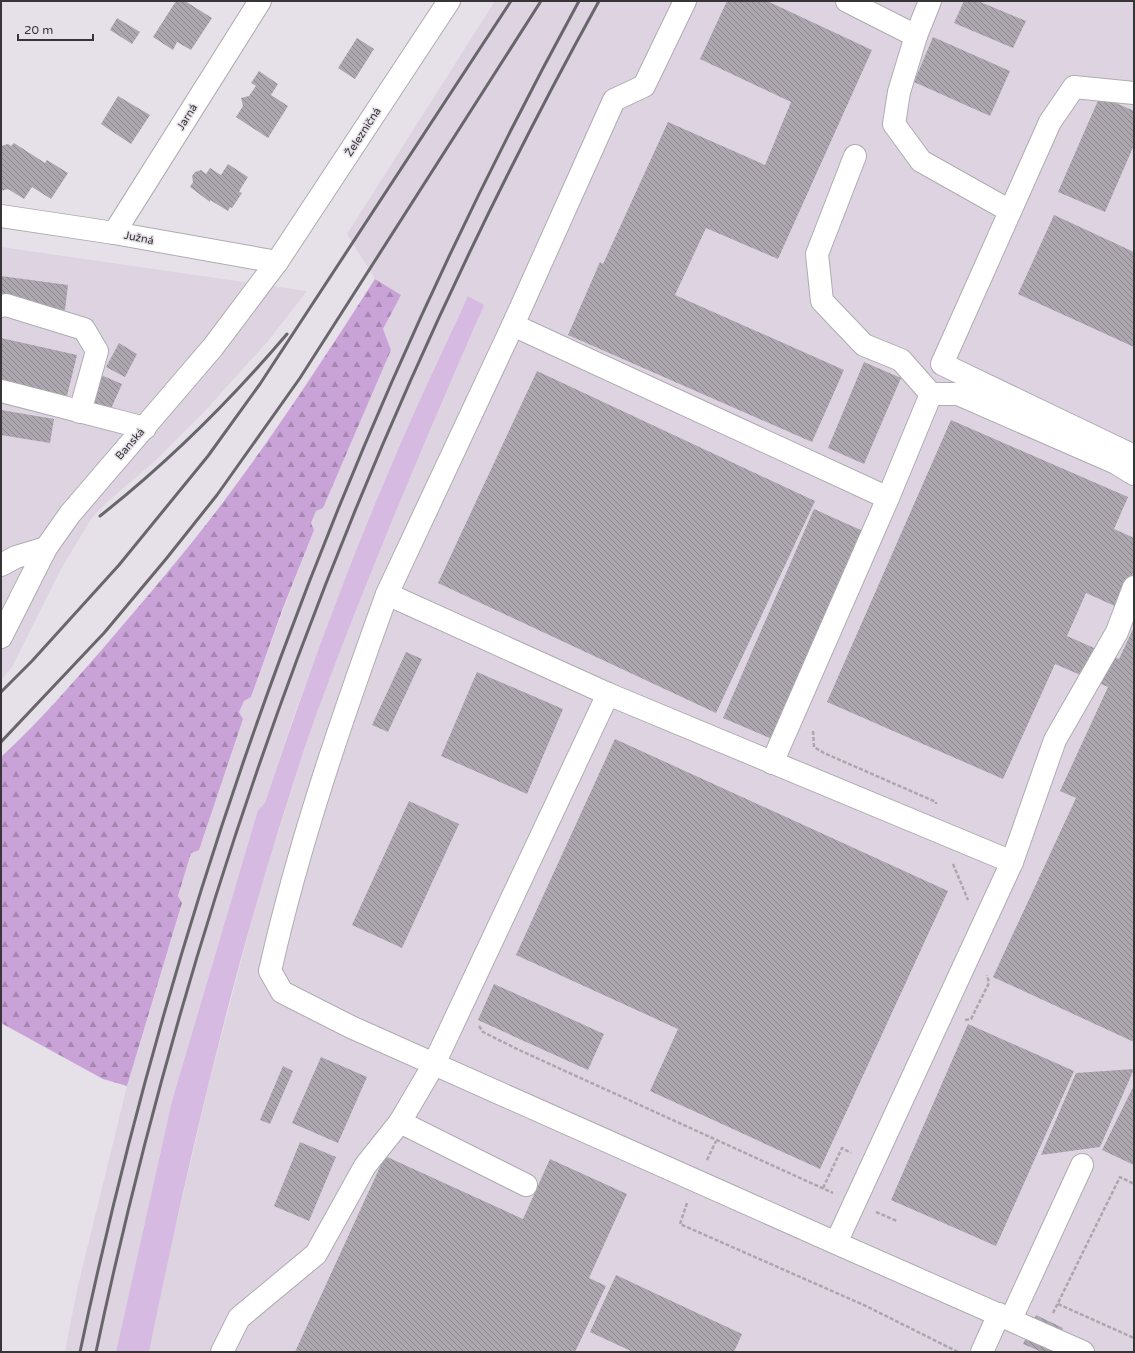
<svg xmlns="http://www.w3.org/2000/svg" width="1135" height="1353" viewBox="0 0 1135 1353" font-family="'Varela Round',sans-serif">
  <defs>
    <pattern id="forest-firs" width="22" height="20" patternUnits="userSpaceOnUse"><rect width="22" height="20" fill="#c9a3d8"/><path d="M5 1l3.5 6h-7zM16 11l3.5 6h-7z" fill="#a486b0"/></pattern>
    <pattern id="building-back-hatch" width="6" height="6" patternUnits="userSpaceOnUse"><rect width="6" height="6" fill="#aca6ae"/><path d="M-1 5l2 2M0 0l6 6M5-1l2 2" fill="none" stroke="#8d888f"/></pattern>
  </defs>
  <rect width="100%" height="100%" fill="#e6e0e8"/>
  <g fill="#ddd3e1">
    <polygon points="495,1 1134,1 1134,1352 149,1352 166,1268 209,1083 259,893 315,716 362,591 417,457 484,305 468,296 343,585 294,715 265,803 258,810 172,1101 116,1352 65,1352 77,1290 127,1086 182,904 178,896 191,853 199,850 243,719 239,712 244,701 251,697 284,608 314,530 311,523 316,511 323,508 391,350 383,329 401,295 375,279 347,234"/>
    <polygon points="1,247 307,291 268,341 203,413 156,460 106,503 91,519 61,569 12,667 1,680"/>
  </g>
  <path fill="#d6bae1" d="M468 296 484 305C425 440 367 576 316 715 303 751 292 788 280 825 226 998 185 1175 149 1352H116L172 1101 258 810 265 803C305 683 348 565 398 450 420 398 445 347 468 296Z"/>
  <path fill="url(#forest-firs)" d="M375 279 401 295 383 329 391 350 323 508 316 511 311 523 314 530 283 608 251 697 244 701 239 712 243 719 199 850 191 853 178 896 182 903 127 1086 103 1079 1 1023V757C38 723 72 684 105 646 155 588 205 529 249 467 293 406 334 343 375 279Z"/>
  <g fill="url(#building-back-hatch)">
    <polygon points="176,1 185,1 212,18 191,50 177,42 173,50 153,37"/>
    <polygon points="727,1 767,1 872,50 778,259 706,228 675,295 844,370 812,442 568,335 600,262 603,264 668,122 765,165 791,102 700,59"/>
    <polygon points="964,1 978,1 1026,21 1013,48 954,23"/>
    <polygon points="117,18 140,32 132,44 110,30"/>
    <polygon points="933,37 1010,71 990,116 914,82"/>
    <polygon points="357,38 374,49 355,79 338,68"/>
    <polygon points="259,71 278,84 271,95 288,106 268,138 236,117 243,106 241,98 249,96 256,86 251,83"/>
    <polygon points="118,96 150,115 131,144 101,124"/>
    <polygon points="1100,96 1134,111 1134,145 1105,212 1058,192"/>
    <polygon points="14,143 45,163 47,160 68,173 51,199 32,187 24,199 8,189 1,191 1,146 8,144 11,146"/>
    <polygon points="228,164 248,177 241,188 239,192 242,193 232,208 230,207 228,211 210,200 210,202 190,187 193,182 192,176 195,172 201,170 206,174 210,168 221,175"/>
    <polygon points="1054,215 1134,252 1134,347 1018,294"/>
    <polygon points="1,276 68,285 65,310 1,301"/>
    <polygon points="1,338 77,355 67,396 1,381"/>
    <polygon points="119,343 137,354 125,377 106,367"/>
    <polygon points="864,362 901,378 864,464 828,448"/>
    <polygon points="537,371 815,501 716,713 438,583"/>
    <polygon points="101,375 122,384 110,411 89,402"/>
    <polygon points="1,410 54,419 50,443 1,435"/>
    <polygon points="951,420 1128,497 1114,529 1134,538 1134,571 1117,607 1086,593 1067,636 1119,659 1134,627 1134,1042 993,977 1076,798 1060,791 1108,687 1055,664 1003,779 827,702"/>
    <polygon points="814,509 863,531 772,739 723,718"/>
    <polygon points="406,652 422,659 388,732 372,725"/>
    <polygon points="477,672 563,709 527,794 441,756"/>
    <polygon points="615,739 948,891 820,1169 650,1091 678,1029 516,955"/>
    <polygon points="409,801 459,824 402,948 352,925"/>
    <polygon points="494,984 604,1034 588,1070 478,1020"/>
    <polygon points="968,1024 1074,1071 996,1246 891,1200"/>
    <polygon points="321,1057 367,1077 338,1143 292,1123"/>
    <polygon points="283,1066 293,1071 270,1124 260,1120"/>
    <polygon points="1134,1069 1100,1147 1041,1155 1076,1073"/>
    <polygon points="1134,1085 1134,1165 1102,1150"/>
    <polygon points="300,1142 336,1157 309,1221 274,1206"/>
    <polygon points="385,1156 523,1219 550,1159 627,1194 589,1278 606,1286 575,1352 295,1352"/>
    <polygon points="616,1275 742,1334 734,1352 633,1352 590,1332"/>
    <polygon points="1036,1315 1063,1328 1053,1352 1042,1352 1023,1344"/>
  </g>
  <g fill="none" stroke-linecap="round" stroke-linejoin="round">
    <g stroke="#b0abb2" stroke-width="24">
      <g id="minor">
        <polyline points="685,1 644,86 614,100 513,325 888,498"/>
        <polyline points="847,1 916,36 899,92 894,124 921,161 1010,211"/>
        <polyline points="916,36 930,1"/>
        <polyline points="1134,93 1074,87 1050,122 942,364 1134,456"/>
        <polyline points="1,216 114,233 277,262"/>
        <polyline points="114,233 260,1"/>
        <polyline points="1,306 6,305 84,329 97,351 80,412"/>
        <polyline points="513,325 387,594 608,694"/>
        <polyline points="1,391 145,428"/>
        <polyline points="931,394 958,394 1116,463 1134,474"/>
        <polyline points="1,565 16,557 46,548"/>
        <polyline points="1,637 46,548 70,514 213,347 277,262 449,1"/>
        <polyline points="772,763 888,498 931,394 901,360 864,345 822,301 817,254 855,156"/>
        <polyline points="1012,862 1055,740 1117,632 1134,587"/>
        <polyline points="400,1122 526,1185"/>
        <polyline points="836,1243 434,1064 608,694 1012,862 836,1243 1083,1352"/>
        <polyline points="1011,1319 1082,1165"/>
        <path d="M222 1352 239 1318 316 1254 365 1166 400 1122 434 1064 351 1027 282 992 270 971C299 842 342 718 387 594"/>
        <polyline points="982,1352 999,1314"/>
      </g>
    </g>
    <g stroke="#aca7ad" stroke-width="2.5" stroke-dasharray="4 2" stroke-linecap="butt">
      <polyline points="813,731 814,747 824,753 936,802 936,804"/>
      <polyline points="953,864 968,900"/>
      <polyline points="965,1020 971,1019 989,983 987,975"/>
      <polyline points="479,1026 483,1032 519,1050 833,1193"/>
      <polyline points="707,1160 716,1141"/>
      <polyline points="823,1188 842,1148 851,1153"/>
      <polyline points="687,1203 680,1224 866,1306 958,1352"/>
      <polyline points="876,1212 897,1221"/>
      <polyline points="1058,1304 1134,1338"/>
      <polyline points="1053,1313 1120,1177 1134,1184"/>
    </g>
    <use href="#minor" stroke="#fff" stroke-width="22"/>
    <g stroke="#69666b" stroke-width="3">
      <path d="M100 516C171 460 229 402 287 334"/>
      <polyline points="1,692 32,661 119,565 208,456 260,384 511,1"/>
      <polyline points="1,742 104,633 166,559 217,495 300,378 541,1"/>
      <path d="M80 1352C180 880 348 424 579 1"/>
      <path d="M96 1352C196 880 366 423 599 1"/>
    </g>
  </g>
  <g text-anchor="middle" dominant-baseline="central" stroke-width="3" stroke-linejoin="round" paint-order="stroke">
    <g font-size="11" fill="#373538" stroke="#e6e0e8">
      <text transform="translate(187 117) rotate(-58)">Jarná</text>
      <text transform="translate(363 132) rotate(-57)">Železničná</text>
      <text transform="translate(139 238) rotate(11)">Južná</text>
      <text transform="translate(130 444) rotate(-49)">Banská</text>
    </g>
  </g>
  <rect width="1135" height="1353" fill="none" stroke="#373538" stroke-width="4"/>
  <path d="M18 34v6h75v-6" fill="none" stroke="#373538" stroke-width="2"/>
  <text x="24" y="34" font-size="12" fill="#373538" stroke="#e6e0e8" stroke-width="3" paint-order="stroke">20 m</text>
</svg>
